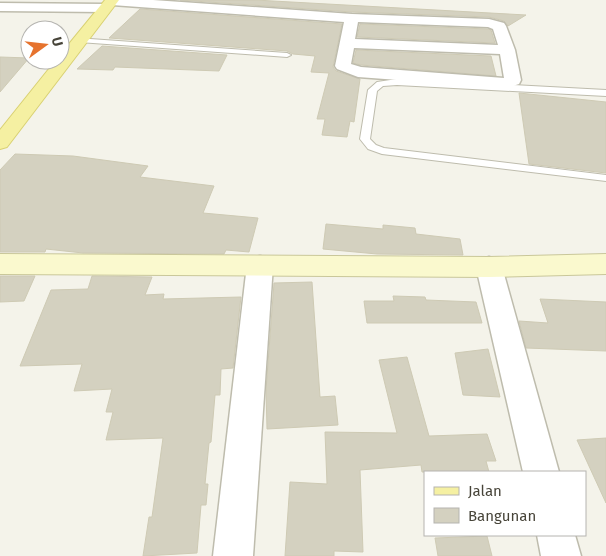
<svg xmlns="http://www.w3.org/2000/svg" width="606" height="556" viewBox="0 0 606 556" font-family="'Fira Sans',sans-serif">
  <rect width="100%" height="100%" fill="#f4f3ea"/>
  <g fill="#d4d1c0" stroke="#cecab4">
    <polygon points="180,0 255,0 526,15 508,26 504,21 489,17 352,12"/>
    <polygon points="140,9 342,24 333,67 336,71 360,79 354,122 350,121 347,137 322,135 325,119 317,119 329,73 311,72 315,56 293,54 287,51 109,38"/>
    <polygon points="360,24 488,29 491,30 495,43 357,37"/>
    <polygon points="102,46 227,55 219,71 115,67 113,70 77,69"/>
    <polygon points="356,50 491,56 496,76 361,65 353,63"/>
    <polygon points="0,57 29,58 0,92"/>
    <polygon points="519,93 606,102 606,173 529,164"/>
    <polygon points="15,154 73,156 148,166 140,177 214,186 203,213 258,218 249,252 226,250 224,254 83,253 46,249 45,252 0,252 0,170"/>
    <polygon points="326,224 383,229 383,225 415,228 416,234 460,239 463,255 377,254 323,249"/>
    <polygon points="0,276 35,276 24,301 0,302"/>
    <polygon points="92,276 152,277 145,295 164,294 163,299 241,297 233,368 221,369 220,395 215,395 211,442 209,443 205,484 208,484 206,505 201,505 197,553 143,556 149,517 152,517 163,438 106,440 113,412 106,412 112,389 74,391 82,364 20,366 51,290 88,289"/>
    <polygon points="312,282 320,397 335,396 338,425 267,429 266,390 274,283"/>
    <polygon points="393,296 425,297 426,300 476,302 482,323 367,323 364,301 394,301"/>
    <polygon points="540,299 606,302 606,351 526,348 519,321 548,323"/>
    <polygon points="488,349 500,397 463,395 455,353"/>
    <polygon points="407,357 429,436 487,434 496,461 486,461 489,472 422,472 421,465 360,470 363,552 334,551 334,556 285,556 290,482 327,484 325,432 397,433 379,360"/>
    <polygon points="606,438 606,503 577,440"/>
    <polygon points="487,536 492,556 438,556 435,538"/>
  </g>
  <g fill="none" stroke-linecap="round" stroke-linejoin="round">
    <g stroke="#bebcad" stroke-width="2">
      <g id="lane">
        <polygon points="76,38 287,53 291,55 287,57 79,42 76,42"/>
        <polygon points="397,79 606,90 606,96 397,85 383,86 377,91 370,139 376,145 384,148 606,175 606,181 382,154 368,149 360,139 368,90 377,82"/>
      </g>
    </g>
    <g stroke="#bebcad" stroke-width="3">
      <g id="street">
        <path d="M106 0H153L352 14 489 19 504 23 506 26 515 50 521 80 519 84 506 88 358 77 337 69 335 66 344 22 112 5 107 4ZM358 22 488 27 493 29 498 45 355 39ZM354 48 500 54 504 78 361 67 351 64Z"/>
        <polygon points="0,3 104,4 111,8 104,12 0,11"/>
        <polygon points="260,256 269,258 273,265 253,556 213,556 247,265 251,258"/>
        <polygon points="489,257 498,260 502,267 559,472 523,472 476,267 480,260"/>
        <polygon points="537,535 575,535 581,556 541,556"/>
      </g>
    </g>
    <g stroke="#c9c79a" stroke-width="2">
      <polygon id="secondary" points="0,254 489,257 606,254 606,274 489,277 0,274"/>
    </g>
    <g stroke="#d9d172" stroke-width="2">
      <polygon id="primary" points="105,0 119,0 7,147 0,149 0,130 56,60 60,60 60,55"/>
    </g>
    <use href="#lane" fill="#fff" fill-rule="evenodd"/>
    <use href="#street" fill="#fff" fill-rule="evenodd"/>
    <use href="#secondary" fill="#faf9ce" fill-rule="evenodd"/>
    <use href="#primary" fill="#f5f0a2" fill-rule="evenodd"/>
  </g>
  <rect x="424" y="471" width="162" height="65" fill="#ffffff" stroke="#b5b4b0"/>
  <rect x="434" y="487" width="25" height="8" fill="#f5f0a2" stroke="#b5b4b0"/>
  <text x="468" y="496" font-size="15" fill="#474439">Jalan</text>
  <rect x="434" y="508" width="25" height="15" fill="#d4d1c0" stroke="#b5b4b0"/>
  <text x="468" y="521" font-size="15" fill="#474439">Bangunan</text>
  <g transform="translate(45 45) rotate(75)"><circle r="24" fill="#ffffff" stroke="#b5b4b0"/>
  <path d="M0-4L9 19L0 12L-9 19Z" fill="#e6732e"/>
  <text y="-8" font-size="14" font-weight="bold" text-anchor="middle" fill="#474439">U</text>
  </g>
</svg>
